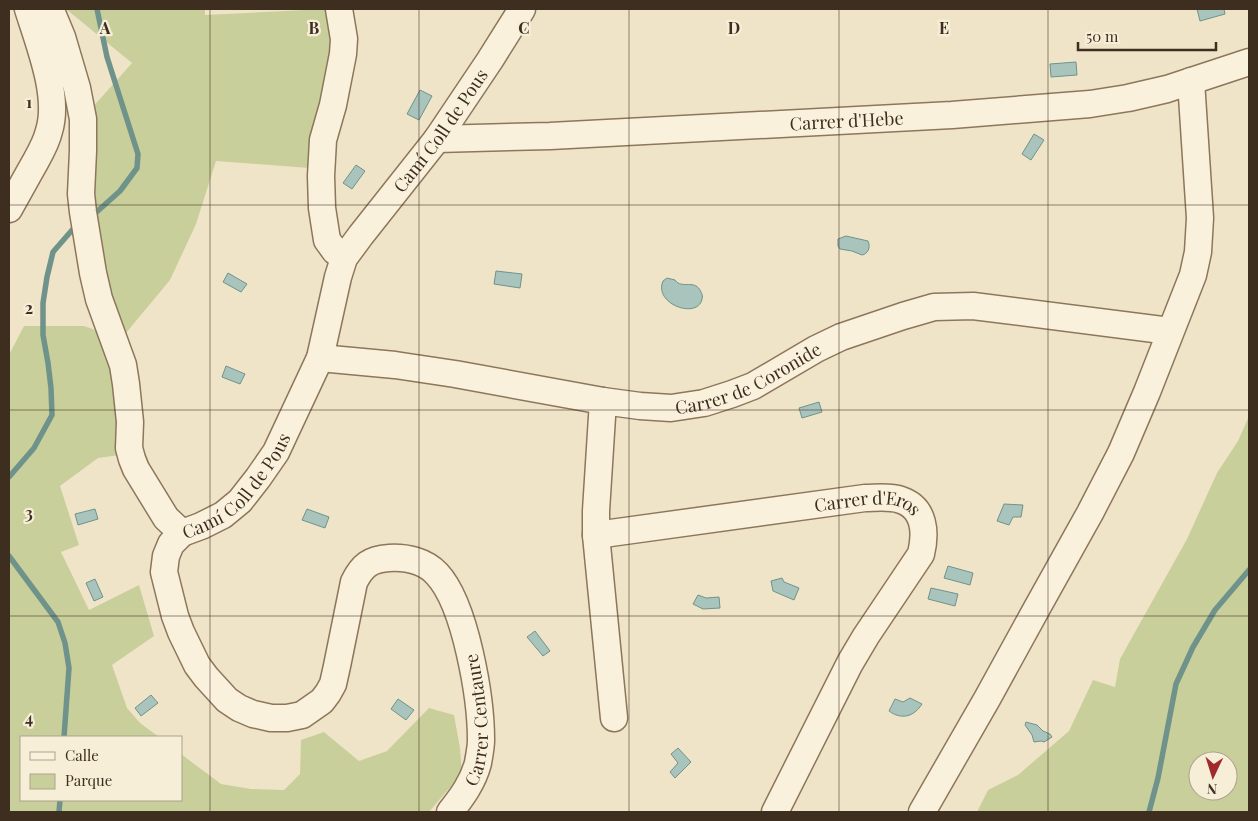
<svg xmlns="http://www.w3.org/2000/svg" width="1258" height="821" viewBox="0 0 1258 821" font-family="'Playfair Display',serif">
  <rect width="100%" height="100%" fill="#f0e4c8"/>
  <g fill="#c9cf9b" fill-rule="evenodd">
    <polygon points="66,9 205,9 205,15 325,9 331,35 329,62 309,168 216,161 196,224 170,280 126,333 114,306 100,253 91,196 91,109 132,63"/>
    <polygon points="24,326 84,326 98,331 114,380 120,455 98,458 60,486 79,545 61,552 89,610 139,585 154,636 112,665 127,708 140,723 159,737 21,737 21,800 181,800 181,754 221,784 251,789 284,790 300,774 301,740 324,732 359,761 387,751 429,708 454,715 460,748 462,773 429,812 9,812 9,355"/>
    <path d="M1249 416V812H977L988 790 1018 775 1069 731 1093 680 1115 687 1120 659 1187 539 1217 473 1238 441ZM1198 761H1228V791H1198Z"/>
  </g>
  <g fill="#a9c4bc" stroke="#6f938a">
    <polygon points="1197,9 1224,9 1225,14 1200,21"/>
    <polygon points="1076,62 1077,75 1051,77 1050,64"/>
    <polygon points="420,90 432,96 419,120 407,114"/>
    <polygon points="1034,134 1044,140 1031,160 1022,154"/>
    <polygon points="356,165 365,171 352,189 343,183"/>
    <path d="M846 236 868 241C871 247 868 254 862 255L852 251 840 249 838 246V239Z"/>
    <polygon points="496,271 522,274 520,288 494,284"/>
    <polygon points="228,273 247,284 241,292 223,282"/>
    <path d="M667 278 675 280C682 290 695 278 701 292 702 294 703 296 702 299 698 320 653 304 663 281Z"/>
    <polygon points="226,366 245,374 240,384 222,377"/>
    <polygon points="819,402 822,412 802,418 799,408"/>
    <polygon points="1004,504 1023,505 1021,517 1013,517 1009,525 997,521"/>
    <polygon points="95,509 98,519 78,525 75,514"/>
    <polygon points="307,509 329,517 325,528 302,520"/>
    <polygon points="948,566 973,573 970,585 944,578"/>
    <polygon points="782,578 784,582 799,588 794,600 773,591 771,581"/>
    <polygon points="95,579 103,597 94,601 86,583"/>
    <polygon points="931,588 958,594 955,606 928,599"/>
    <polygon points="698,595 706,598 719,597 720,608 703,609 693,604"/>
    <polygon points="535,631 550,651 543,656 527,637"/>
    <polygon points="151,695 158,703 141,716 135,708"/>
    <path d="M910 698 922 704C914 717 901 720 889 711L895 699 903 702Z"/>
    <polygon points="398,699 414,710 406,720 391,709"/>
    <polygon points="1026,722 1037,725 1043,731 1050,734 1052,737 1044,742 1041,741 1034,742 1032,735 1025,725"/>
    <polygon points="678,748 691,762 675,778 670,772 678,763 671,754"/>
  </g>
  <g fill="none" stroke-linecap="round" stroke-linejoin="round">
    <g stroke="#6f938a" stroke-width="5.5">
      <polyline points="91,217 120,191 137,168 138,154 107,57 97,9"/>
      <polyline points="9,477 34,448 52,415 51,388 48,363 43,335 43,303 47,277 53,252 73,229"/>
      <polyline points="9,556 58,622 65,643 69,668 64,737"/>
      <polyline points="59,812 60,800"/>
      <polyline points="1149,812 1158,778 1176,684 1193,647 1215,610 1249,570"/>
    </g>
    <g stroke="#8d765c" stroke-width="29">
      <g id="minor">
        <polyline points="49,9 52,13 62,37 77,88 83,119 83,151 81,194 83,212 93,273 99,299 123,365 126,384 130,422 129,448 132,459 136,469 166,518 182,533"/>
        <polyline points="339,9 344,39 343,54 333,105 323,140 321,176 322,208 327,240 335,251 344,258"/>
        <path id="s1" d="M437 139 550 136 952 115 1090 104 1128 98 1167 89 1249 62"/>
        <path d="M9 209C17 195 25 180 33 166 39 155 46 144 49 131 60 96 39 44 28 9"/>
        <path id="s2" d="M320 358 395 365 455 374 603 401 640 406 671 408 704 403 732 394 753 386 816 349 841 337 903 316 934 307 973 306 1170 331"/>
        <path id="s3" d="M603 401 596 511V535L865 498C876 498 890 496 901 500 925 508 926 533 921 554L866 636 850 663 775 812"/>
        <polyline points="596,535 614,718"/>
        <path id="s4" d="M450 812C462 797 473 782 478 763 479 756 481 748 481 740 481 699 466 605 437 574 425 561 406 557 389 558 370 559 362 566 354 582L337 666 333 684 328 693 322 701 302 715 287 718H271L253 714 239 708 227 700 206 677 197 665 181 632 175 616 164 572 166 556 171 544 182 533 201 526 223 515 240 501 258 478 276 452 320 358 338 277 344 258 361 235 437 139 490 60 522 9"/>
        <polyline points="922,812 987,699 1037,608 1090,513 1121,453 1147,392 1193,275 1198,252 1200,218 1191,81"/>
      </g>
    </g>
    <use href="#minor" stroke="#faf1dc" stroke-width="26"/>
  </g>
  <path fill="none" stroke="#3d2e20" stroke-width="1" stroke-opacity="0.55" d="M210 9V812M419 9V812M629 9V812M839 9V812M1048 9V812M9 205H1249M9 410H1249M9 616H1249"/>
  <g text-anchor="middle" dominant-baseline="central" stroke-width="4.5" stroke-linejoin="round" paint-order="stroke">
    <g font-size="18" fill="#3d2e20" stroke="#f7eed8">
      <text stroke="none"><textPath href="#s1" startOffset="410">Carrer d'Hebe</textPath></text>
      <text stroke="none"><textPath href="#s4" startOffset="1264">Camí Coll de Pous</textPath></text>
      <text stroke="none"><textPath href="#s2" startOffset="438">Carrer de Coronide</textPath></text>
      <text stroke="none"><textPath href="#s4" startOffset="844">Camí Coll de Pous</textPath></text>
      <text stroke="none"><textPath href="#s3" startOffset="409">Carrer d'Eros</textPath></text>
      <text stroke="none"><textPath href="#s4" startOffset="100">Carrer Centaure</textPath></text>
    </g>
  </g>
  <g font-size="16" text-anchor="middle" font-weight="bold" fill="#3d2e20" stroke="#f7eed8" stroke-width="4.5" stroke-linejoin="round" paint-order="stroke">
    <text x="105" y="34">A</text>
    <text x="314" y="34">B</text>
    <text x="524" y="34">C</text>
    <text x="734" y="34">D</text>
    <text x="944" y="34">E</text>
    <text x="29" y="108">1</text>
    <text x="29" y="314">2</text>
    <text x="29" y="519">3</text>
    <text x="29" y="724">4</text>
  </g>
  <rect width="1258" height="821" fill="none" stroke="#3d2e20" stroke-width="20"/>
  <rect x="20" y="736" width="162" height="65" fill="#f7eed8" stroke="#ada18e"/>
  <rect x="30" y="752" width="25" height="8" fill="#faf1dc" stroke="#ada18e"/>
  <text x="65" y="761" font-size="15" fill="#3d2e20">Calle</text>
  <rect x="30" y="774" width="25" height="15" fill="#c9cf9b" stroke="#ada18e"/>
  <text x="65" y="786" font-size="15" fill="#3d2e20">Parque</text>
  <g transform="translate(1213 776) rotate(184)"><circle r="24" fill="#f7eed8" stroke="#ada18e"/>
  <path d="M0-4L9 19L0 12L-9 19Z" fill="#9e2a2b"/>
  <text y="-8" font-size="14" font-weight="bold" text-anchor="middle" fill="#3d2e20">N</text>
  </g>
  <path d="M1078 42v8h138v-8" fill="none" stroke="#3d2e20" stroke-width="2.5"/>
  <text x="1086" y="42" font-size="15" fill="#3d2e20" stroke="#f7eed8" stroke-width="4" paint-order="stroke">50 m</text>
</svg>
